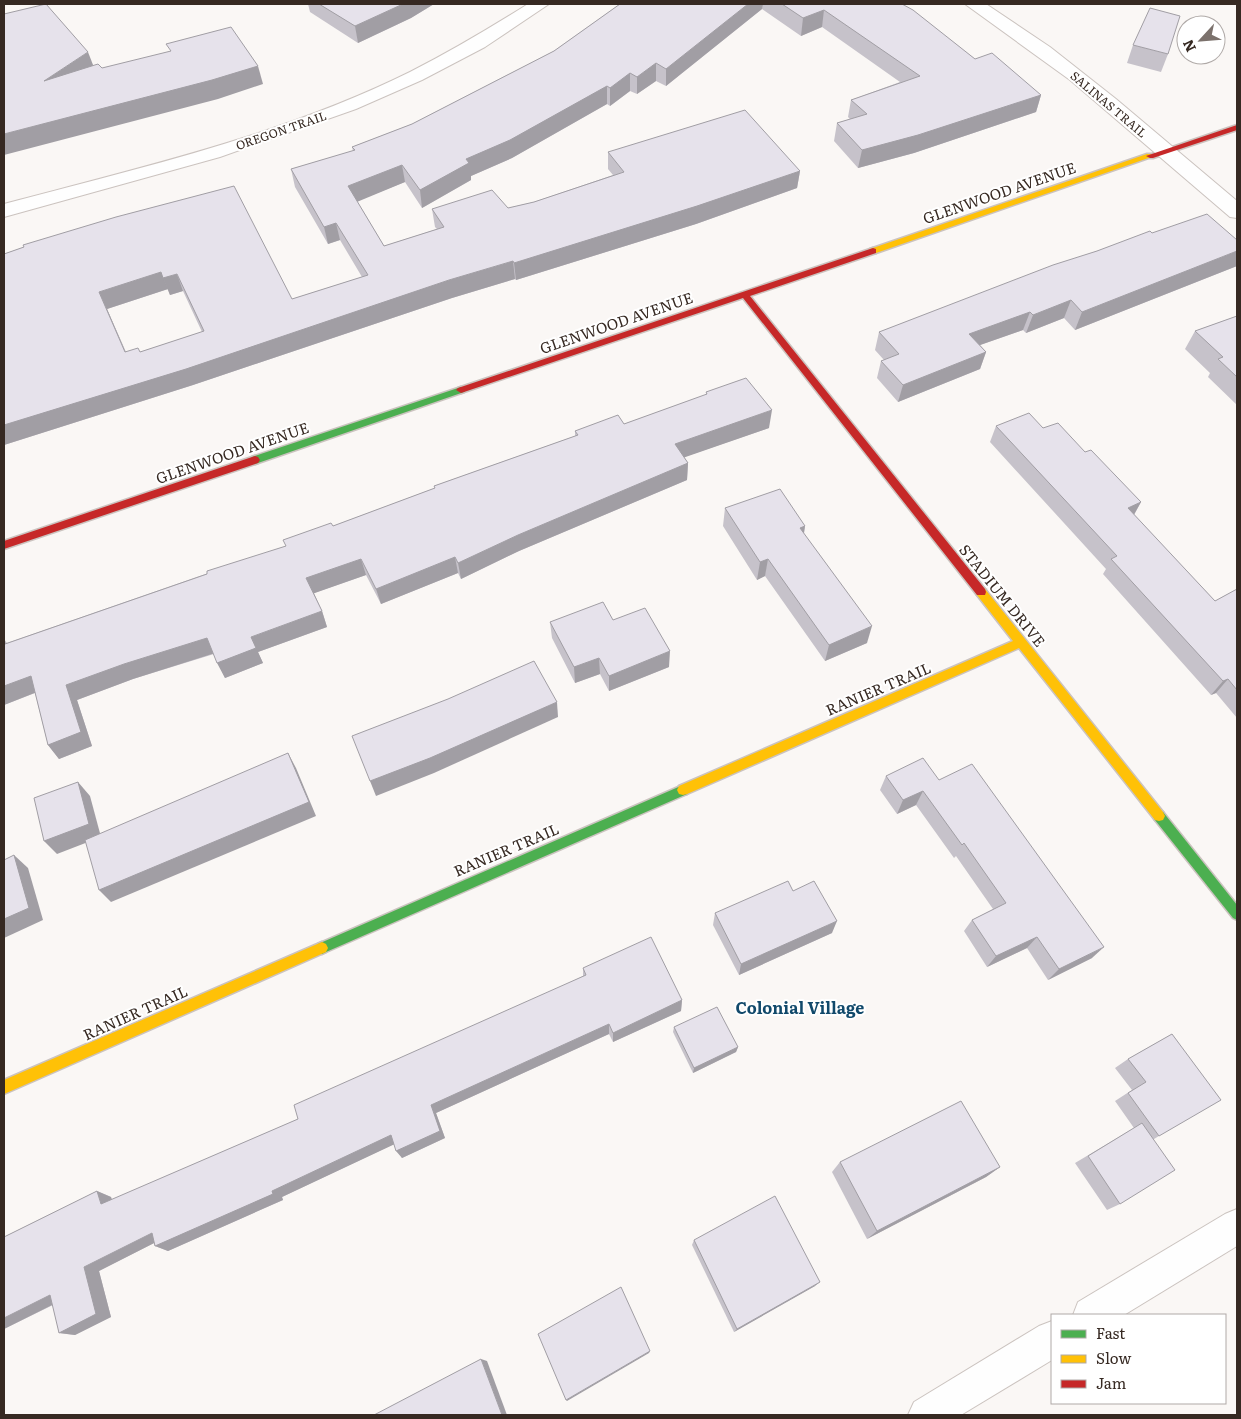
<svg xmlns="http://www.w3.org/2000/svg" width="1241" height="1419" viewBox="0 0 1241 1419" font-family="Literata,serif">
  <rect width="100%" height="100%" fill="#faf7f5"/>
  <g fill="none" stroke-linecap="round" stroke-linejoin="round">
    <g stroke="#cbc3bf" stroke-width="2">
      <g id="street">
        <path d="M528 4H549L485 47 422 80 356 109 220 157 4 217V204C140 168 283 135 410 72 451 51 490 28 528 4Z"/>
        <polygon points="965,4 986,4 1050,47 1116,99 1237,201 1237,218 1230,217 1070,80"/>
        <polygon points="1237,1209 1237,1246 1124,1315 1073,1315 1078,1302 1225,1214"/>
        <polygon points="1052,1321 1052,1360 961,1415 908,1415 914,1402 1039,1326"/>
      </g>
    </g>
    <g stroke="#cbc3bf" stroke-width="3">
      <g id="fast">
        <polygon points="461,387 466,390 464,392 258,463 255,464 250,460 252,457"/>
        <polygon points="683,785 687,786 689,790 687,794 326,952 322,954 318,952 316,948 318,944"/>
        <polygon points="1159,811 1163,812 1237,905 1237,920 1233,918 1155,820 1153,816 1155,812"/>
      </g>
    </g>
    <g stroke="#cbc3bf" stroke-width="3">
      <g id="slow">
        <polygon points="1147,154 1150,154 1154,156 876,253 870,253 869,251 870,249"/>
        <polygon points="981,588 985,589 1163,812 1165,816 1163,820 1159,821 1155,820 1019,648 687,794 683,795 679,794 677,790 679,786 1013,641 977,595 976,592 977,589"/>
        <polygon points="322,942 326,944 328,948 326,952 4,1094 4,1080"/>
      </g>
    </g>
    <g stroke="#cbc3bf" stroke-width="3">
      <g id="jam">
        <polygon points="1237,125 1237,130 1153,158 1150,158 1146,156"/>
        <polygon points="873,248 876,249 876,253 750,296 985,589 986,592 985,595 977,595 743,298 464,392 461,393 456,390 458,388"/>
        <polygon points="255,456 258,457 260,460 258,463 4,549 4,541"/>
      </g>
    </g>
    <use href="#street" fill="#fefefe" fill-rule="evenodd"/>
    <use href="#fast" fill="#4caf50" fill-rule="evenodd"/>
    <use href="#slow" fill="#ffc107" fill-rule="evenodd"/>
    <use href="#jam" fill="#c62828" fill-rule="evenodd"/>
  </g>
  <g fill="#c6c2ca" fill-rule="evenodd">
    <polygon points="308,4 434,4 411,18 358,43 310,12"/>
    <path d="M620 4H902L975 59 1041 95 1036 112 914 153 858 168 834 141 837 123 850 119 848 117 851 100 900 82 822 27 801 36 762 9 666 86 656 81 637 94 630 91 610 106 607 104 512 158 471 176V180L422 208 405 182 357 201 384 246 437 229 435 227 432 209 508 208 534 202 613 175 608 169V152L800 171 797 188 696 224 516 280 515 279 452 298 193 385 4 445V254L24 247 292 299 362 277 340 240 328 244 295 187 291 169 353 151 352 147 412 124 554 51ZM168 289 170 295 183 291 202 332 140 352H126L107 309Z"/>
    <polygon points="1133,45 1168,54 1161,72 1127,63"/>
    <polygon points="1152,233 1237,266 1075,330 1064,318 1026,333 1023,330 980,345 986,352 980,369 898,402 877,378 881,361 884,360 875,350 879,332 1097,251"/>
    <polygon points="1237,316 1237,405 1208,377 1210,373 1185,349 1195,331"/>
    <polygon points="706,392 769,428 684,457 688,463 687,480 519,551 461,579 458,573 381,604 366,575 314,593 322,611 327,627 258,652 263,663 225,678 214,654 133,679 77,700 92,746 59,759 48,745 35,693 4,705 4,639 7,643 286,546 333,526 435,488 434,486 575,436 575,431 624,424 706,395"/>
    <polygon points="996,426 1043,428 1085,452 1141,502 1134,515 1215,601 1237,589 1237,718 1216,693 1211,695 1103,574 1106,569 990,442"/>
    <polygon points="725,508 805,526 804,534 867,643 825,661 765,576 757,580 723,526"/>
    <polygon points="613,620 669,667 609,691 600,674 575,683 552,638 550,622"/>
    <polygon points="886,776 939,780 1092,958 1048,980 1027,948 987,967 964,931 972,920 993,909 956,856 954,858 916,805 897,814 880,790"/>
    <polygon points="793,891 832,933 739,975 713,925 715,913"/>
    <polygon points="583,968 682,1000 681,1011 613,1042 609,1034 436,1113 445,1138 402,1158 394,1144 282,1197 283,1200 168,1251 155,1246 154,1243 99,1271 111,1317 75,1335 59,1333 53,1305 4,1329 4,1237 97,1191 111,1197 112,1200 298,1119 583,976"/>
    <polygon points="674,1027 738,1047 736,1052 693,1073 673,1032"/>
    <polygon points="1172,1034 1159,1136 1154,1139 1120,1204 1107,1210 1075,1163 1134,1128 1115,1101 1132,1090 1115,1068 1128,1059"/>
    <polygon points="840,1162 1000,1167 986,1177 867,1239 832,1172"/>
    <polygon points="694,1240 815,1286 734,1332 692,1245"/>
  </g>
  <g fill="#a19ea4">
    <polygon points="403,4 434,4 411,18 358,43 355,26"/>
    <polygon points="748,4 763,4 762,9 666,86 666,69"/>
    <polygon points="824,10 822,27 801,36 803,18"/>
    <polygon points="88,52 95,70 44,81"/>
    <polygon points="656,63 656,81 637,94 637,77"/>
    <polygon points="258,66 263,84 218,99 4,155 4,134"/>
    <polygon points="630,73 630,91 610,106 610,88"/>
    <polygon points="607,86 607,104 512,158 471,176 471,180 422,208 420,190 466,159"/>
    <polygon points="1041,95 1036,112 914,153 858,168 862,150"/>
    <polygon points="402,165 405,182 352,204 348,186"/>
    <polygon points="800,171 797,188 696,224 516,280 514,263"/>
    <polygon points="336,223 340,240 328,244 324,227"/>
    <polygon points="1237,251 1237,266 1075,330 1082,312"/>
    <polygon points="513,261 515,279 452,298 193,385 4,445 4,425 449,280"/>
    <polygon points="161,272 168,289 107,309 133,369 99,292"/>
    <polygon points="177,274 183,291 170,295 163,278"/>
    <polygon points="1071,300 1064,318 1026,333 1033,315"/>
    <polygon points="1030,312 1023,330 963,351 969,334"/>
    <polygon points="986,352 980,369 898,402 903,385"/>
    <polygon points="772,410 769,428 674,461 675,444"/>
    <polygon points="688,463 687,480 519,551 461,579 458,563 518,535"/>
    <polygon points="1141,502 1132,518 1128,508"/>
    <polygon points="805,526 802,544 800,528"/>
    <polygon points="455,557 458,573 381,604 376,589"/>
    <polygon points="361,559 366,575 312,594 306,578"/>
    <polygon points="768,559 765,576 757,580 760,562"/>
    <polygon points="322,611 327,627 258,652 263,663 225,678 217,663 251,637"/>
    <polygon points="872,626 867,643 825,661 829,645"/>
    <polygon points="207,638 215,653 133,679 77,700 92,746 59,759 48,745 66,685 124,664"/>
    <polygon points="670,651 669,667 609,691 609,676"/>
    <polygon points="599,658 600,674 575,683 574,667"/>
    <polygon points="31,676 42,690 4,705 4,686"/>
    <polygon points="1228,679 1216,693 1211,695 1223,681"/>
    <polygon points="557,702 558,717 434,773 376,796 370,781"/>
    <polygon points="288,753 296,768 316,816 111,902 99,890"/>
    <polygon points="78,782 90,796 101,837 57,854 44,841"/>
    <polygon points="923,791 916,805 897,814 903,800"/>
    <polygon points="14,855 28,868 43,920 4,938 4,919"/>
    <polygon points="837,921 832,933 739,975 741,964"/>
    <polygon points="1037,937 1027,948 987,967 996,956"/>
    <polygon points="1104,947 1092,958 1048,980 1059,969"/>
    <polygon points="682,1000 681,1011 613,1042 613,1033"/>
    <polygon points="609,1024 609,1034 436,1113 445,1138 402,1158 396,1151 431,1105"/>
    <polygon points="738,1047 736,1052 693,1073 694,1068"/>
    <polygon points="391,1135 397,1143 282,1197 283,1200 168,1251 155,1246"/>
    <polygon points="1000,1167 986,1177 867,1239 877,1231"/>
    <polygon points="97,1191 111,1197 115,1210 101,1204"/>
    <polygon points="152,1233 164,1238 99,1271 111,1317 75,1335 59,1333 84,1267"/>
    <polygon points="820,1282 815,1286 734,1332 737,1329"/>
    <polygon points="50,1295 66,1298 4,1329 4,1318"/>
    <polygon points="650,1351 649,1353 567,1401 566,1400"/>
    <polygon points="481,1359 487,1361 507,1415 502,1415"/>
  </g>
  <g fill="#e6e2eb" stroke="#a19ea4" fill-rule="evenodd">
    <polygon points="46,4 88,52 44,81 98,64 102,68 171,51 166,44 231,27 258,66 212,80 4,134 4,14"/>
    <polygon points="319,4 403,4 355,26"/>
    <path d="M620 4H748L666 69 656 63 637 77 630 73 610 88 607 86 510 140 466 159 469 163 420 190 402 165 348 186 384 246 444 227 432 209 492 190 508 208 534 202 624 172 608 152 745 110 800 171 697 206 514 263 513 261 449 280 186 369 4 425V254L24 247 23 245 116 217 234 186 292 299 368 275 336 223 324 227 291 169 355 150 352 147 412 124 554 51ZM161 272 163 278 177 274 204 331 140 352 138 348 125 352 99 292Z"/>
    <polygon points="782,4 902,4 913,10 975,59 992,53 1041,95 918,135 862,150 837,123 867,114 851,100 920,76 824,10 803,18"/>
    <polygon points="1150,8 1180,16 1168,54 1133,45"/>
    <polygon points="1207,214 1237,240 1237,251 1082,312 1071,300 1033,315 1030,312 969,334 986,352 903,385 881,361 899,354 879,332 1053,265 1097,251 1150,231 1152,233"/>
    <polygon points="1237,316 1237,377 1218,359 1223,357 1195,331"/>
    <polygon points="746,378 772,410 675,444 688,463 518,535 458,563 455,557 376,589 361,559 306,578 322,611 251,637 256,648 217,663 207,638 124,664 66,685 81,732 48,745 31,676 4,686 4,639 5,644 207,574 207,571 286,546 283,540 331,523 333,526 435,488 434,486 578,435 575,431 618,415 624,424 707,394 706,392"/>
    <polygon points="1029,413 1043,428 1058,423 1085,452 1091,450 1141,502 1128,508 1215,601 1237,589 1237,690 1228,679 1223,681 1111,559 1117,556 996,426"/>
    <polygon points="780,489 805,526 800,528 872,626 829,645 768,559 760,562 725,508"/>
    <polygon points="603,602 613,620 645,608 670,651 609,676 599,658 574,667 550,622"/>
    <polygon points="534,661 557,702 430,758 370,781 352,736 448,699"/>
    <polygon points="288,753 309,802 99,890 85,840"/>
    <polygon points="923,758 939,780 972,764 1104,947 1059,969 1037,937 996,956 972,920 1006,903 964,843 962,845 923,791 903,800 886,776"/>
    <polygon points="78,782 89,824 44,841 34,798"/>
    <polygon points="14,855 29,908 4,919 4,860"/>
    <polygon points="788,881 793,891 814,881 837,921 741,964 715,913"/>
    <polygon points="651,937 682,1000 613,1033 609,1024 431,1105 440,1131 396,1151 391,1135 272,1191 273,1194 155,1246 152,1233 84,1267 96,1314 59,1333 50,1295 4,1318 4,1237 97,1191 101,1204 298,1119 294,1105 586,975 583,968"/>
    <polygon points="717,1007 738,1047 694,1068 674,1027"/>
    <polygon points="1172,1034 1221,1100 1159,1136 1128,1093 1146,1082 1128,1059"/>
    <polygon points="961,1101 1000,1167 877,1231 840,1162"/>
    <polygon points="1142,1123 1175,1170 1120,1204 1088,1156"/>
    <polygon points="775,1196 820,1282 737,1329 694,1240"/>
    <polygon points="621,1287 650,1351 566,1400 538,1334"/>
    <polygon points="481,1359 502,1415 374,1415"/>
  </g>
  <g text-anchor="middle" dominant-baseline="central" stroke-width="4" stroke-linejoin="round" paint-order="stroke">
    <g font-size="12" fill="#362922" stroke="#fff">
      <text transform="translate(1109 104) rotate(40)">SALINAS TRAIL</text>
      <text transform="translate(281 130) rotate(-19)">OREGON TRAIL</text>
    </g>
    <g font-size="15" fill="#362922" stroke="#fff">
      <text transform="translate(999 192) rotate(-19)">GLENWOOD AVENUE</text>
      <text transform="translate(616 322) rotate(-19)">GLENWOOD AVENUE</text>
      <text transform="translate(232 452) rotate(-19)">GLENWOOD AVENUE</text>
      <text transform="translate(1003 595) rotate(51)">STADIUM DRIVE</text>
      <text transform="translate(878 688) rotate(-23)">RANIER TRAIL</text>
      <text transform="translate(506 849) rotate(-23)">RANIER TRAIL</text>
      <text transform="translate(135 1012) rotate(-24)">RANIER TRAIL</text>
    </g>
    <g font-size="16" font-weight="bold" fill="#11496b" stroke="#fff">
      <text x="800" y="1007">Colonial Village</text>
    </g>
  </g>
  <rect width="1241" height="1419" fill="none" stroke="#362922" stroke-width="10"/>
  <rect x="1051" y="1314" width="175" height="90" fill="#ffffff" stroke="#afa9a7"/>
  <rect x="1061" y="1330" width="25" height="8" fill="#4caf50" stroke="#afa9a7"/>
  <text x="1096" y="1339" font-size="15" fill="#362922">Fast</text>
  <rect x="1061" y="1355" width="25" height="8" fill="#ffc107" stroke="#afa9a7"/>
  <text x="1096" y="1364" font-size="15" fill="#362922">Slow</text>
  <rect x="1061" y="1380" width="25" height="8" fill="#c62828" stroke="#afa9a7"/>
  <text x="1096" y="1389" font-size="15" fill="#362922">Jam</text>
  <g transform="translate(1201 40) rotate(244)"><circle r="24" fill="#ffffff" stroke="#afa9a7"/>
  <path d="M0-4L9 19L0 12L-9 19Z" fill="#7b716c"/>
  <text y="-8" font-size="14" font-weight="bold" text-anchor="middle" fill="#362922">N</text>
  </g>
</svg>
